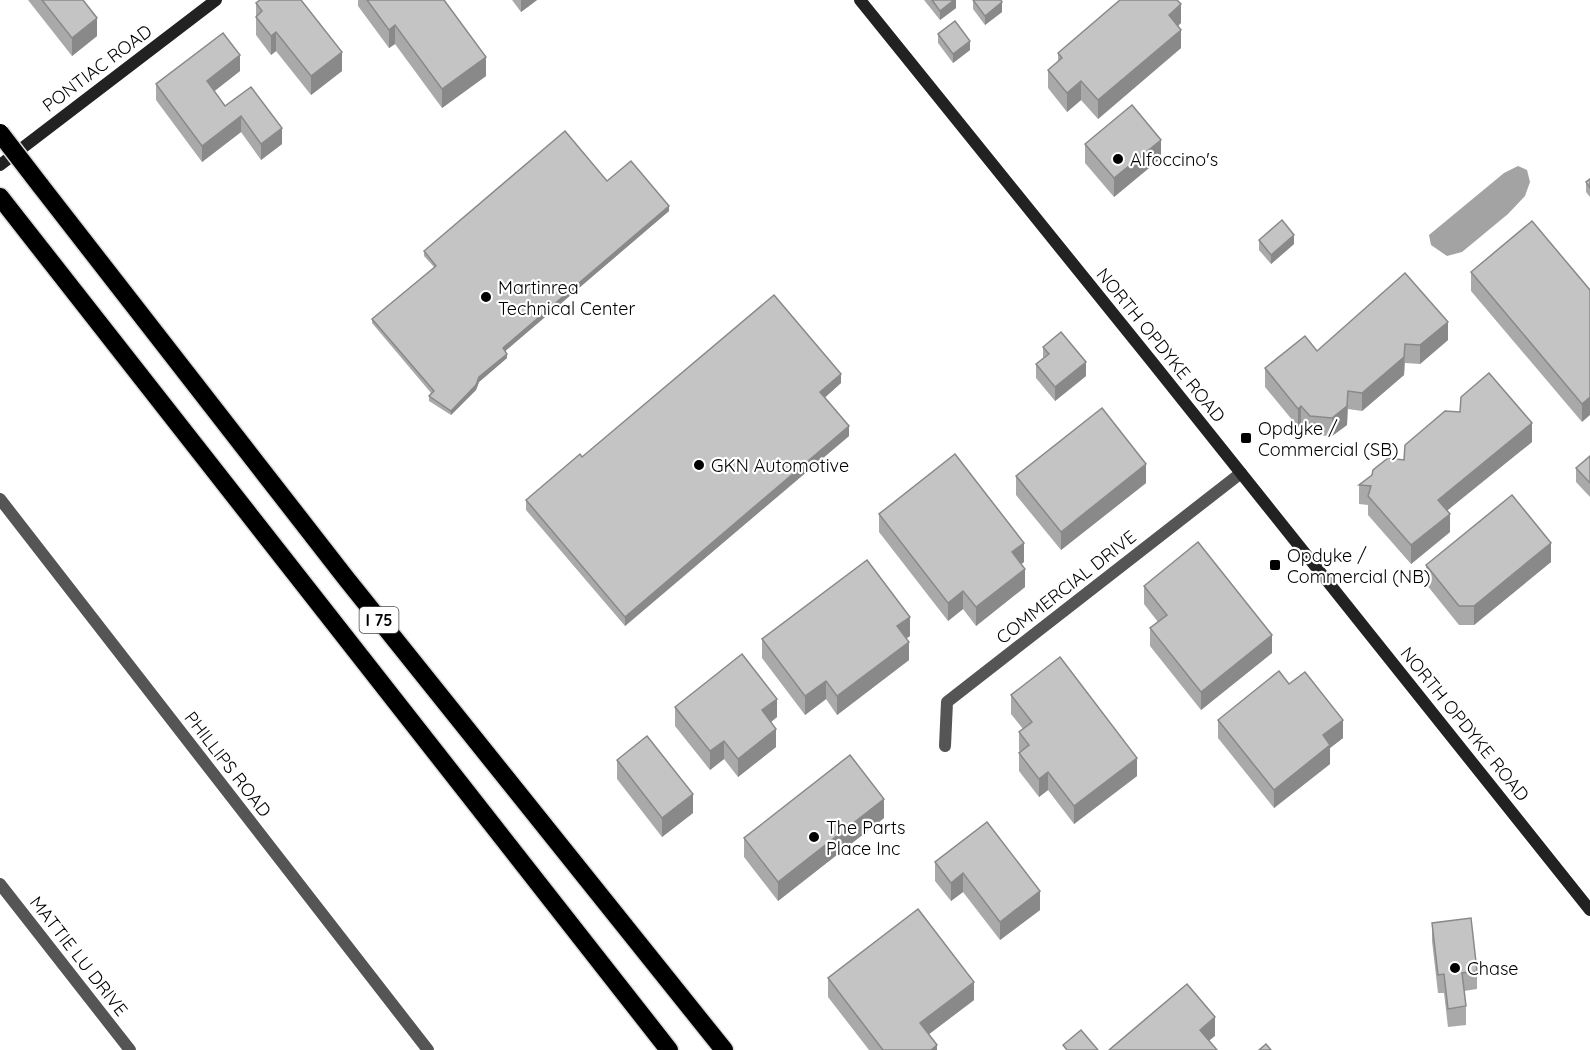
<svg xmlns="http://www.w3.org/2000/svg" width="1590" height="1050" viewBox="0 0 1590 1050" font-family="Quicksand,sans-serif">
  <rect width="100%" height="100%" fill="#fff"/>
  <polygon fill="#a3a3a3" points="1518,166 1527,170 1530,182 1525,196 1508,214 1462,252 1447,256 1431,245 1429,235 1504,173"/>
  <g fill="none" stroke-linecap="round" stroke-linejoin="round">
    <g stroke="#dbdbdb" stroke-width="21">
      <g id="highway">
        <polyline points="40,185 345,577 724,1050"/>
        <polyline points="0,197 669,1050"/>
      </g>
    </g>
    <g stroke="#555" stroke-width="12">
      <polyline points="0,499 428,1050"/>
      <polyline points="945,746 947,702 1241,473"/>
      <polyline points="0,884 130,1050"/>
    </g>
    <g stroke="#222" stroke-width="12">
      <polyline points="860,0 1149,358 1590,910"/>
      <polyline points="0,165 216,0"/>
    </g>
    <use href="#highway" stroke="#000" stroke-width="18"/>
    <g stroke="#dbdbdb" stroke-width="21" stroke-linecap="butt">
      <polyline id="highway-bridge" points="0,133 40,185"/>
    </g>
    <use href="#highway-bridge" stroke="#000" stroke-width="18"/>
  </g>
  <g fill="#a9a9a9">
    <polygon points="28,0 83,0 97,36 72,56"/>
    <polygon points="358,0 444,0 486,76 442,108 395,44 389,48 358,6"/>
    <polygon points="512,0 537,0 521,12"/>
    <polygon points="924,0 956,0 956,8 940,20"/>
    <polygon points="973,0 1002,12 985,25 973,9"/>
    <polygon points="256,3 342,71 311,95 276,51 271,55 256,35"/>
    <polygon points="1181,23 1178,26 1181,48 1098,119 1081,100 1067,112 1048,88 1048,70 1058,62 1058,53"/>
    <polygon points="938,34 970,50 953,63 938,43"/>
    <polygon points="240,71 214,91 225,106 282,144 261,160 241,132 202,162 156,100 156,84"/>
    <polygon points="1085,144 1161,158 1114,197 1085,163"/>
    <polygon points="1590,179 1590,197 1586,192 1586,182"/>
    <polygon points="607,181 669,211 505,351 507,358 479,382 476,390 451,415 429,401 429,396 431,393 372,323 372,319 434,267 424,256 424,251"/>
    <polygon points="1259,240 1294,244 1271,264 1259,250"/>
    <polygon points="1471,272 1590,290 1582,422 1471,291"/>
    <polygon points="1448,340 1420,364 1405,363 1404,375 1362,411 1348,409 1347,425 1332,436 1310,435 1301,425 1298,427 1265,387 1265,368 1317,351"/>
    <polygon points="1043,347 1086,376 1055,401 1036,378 1036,364 1043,358"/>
    <polygon points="841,383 824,398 849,436 625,626 526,510 526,500 582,457"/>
    <polygon points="1532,442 1447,510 1450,532 1411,564 1368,515 1368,505 1359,504 1359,485 1404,460"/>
    <polygon points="1590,456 1590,497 1576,482 1576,468"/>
    <polygon points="1016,476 1146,483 1061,550 1016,495"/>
    <polygon points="879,514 1024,562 1021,564 1025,587 976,626 963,609 948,621 879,532"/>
    <polygon points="1551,562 1474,625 1459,625 1426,584 1426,565"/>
    <polygon points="1144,586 1272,653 1201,710 1150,646 1150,628 1158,622 1144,604"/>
    <polygon points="910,636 906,638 909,660 837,715 826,699 805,715 762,658 762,639"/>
    <polygon points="1289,684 1343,738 1330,748 1330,764 1274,808 1218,738 1218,720"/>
    <polygon points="1011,695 1137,776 1074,824 1048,790 1039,797 1019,771 1019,753 1020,752 1019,750 1019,732 1023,729 1011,714"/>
    <polygon points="675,707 777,717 771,722 776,747 738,777 724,759 710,770 675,726"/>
    <polygon points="617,760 693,813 662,837 617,779"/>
    <polygon points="884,818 778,901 744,857 744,838"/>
    <polygon points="987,822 1040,910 1000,940 963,892 951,901 935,881 935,862"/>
    <polygon points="1432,923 1477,971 1477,989 1464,991 1466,1006 1466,1025 1448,1027 1444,993 1438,993 1432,941"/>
    <polygon points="828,978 974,1000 929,1034 937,1050 869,1050 828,997"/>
  </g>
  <g fill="#898989">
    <polygon points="521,0 537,0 521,12"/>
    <polygon points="954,0 956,0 956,8 940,20 940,11"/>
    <polygon points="1002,2 1002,12 985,25 985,16"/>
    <polygon points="1181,4 1181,23 1169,33 1169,15"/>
    <polygon points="97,18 97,36 72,56 72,38"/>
    <polygon points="395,25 395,44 389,48 389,30"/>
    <polygon points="1181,30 1181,48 1098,119 1098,100"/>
    <polygon points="276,32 276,51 271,55 271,36"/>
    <polygon points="970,41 970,50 953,63 953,54"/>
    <polygon points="342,52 342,71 311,95 311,76"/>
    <polygon points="240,55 240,71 207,97 207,81"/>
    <polygon points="486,57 486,76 442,108 442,89"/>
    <polygon points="1081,81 1081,100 1067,112 1067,93"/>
    <polygon points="241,116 241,132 202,162 202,146"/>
    <polygon points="282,128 282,144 261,160 261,144"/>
    <polygon points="1161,140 1161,158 1114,197 1114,178"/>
    <polygon points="669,206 669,211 503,353 503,348"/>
    <polygon points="1294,235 1294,244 1271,264 1271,255"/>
    <polygon points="1448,322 1448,340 1420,364 1420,345"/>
    <polygon points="1405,344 1404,375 1362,411 1362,393"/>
    <polygon points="507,354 507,358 479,382 476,390 451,415 451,411 479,377"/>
    <polygon points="1086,362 1086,376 1055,401 1055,387"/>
    <polygon points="841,374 841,383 820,402 820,392"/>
    <polygon points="1348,391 1347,425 1332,436 1332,418"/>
    <polygon points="1590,397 1590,415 1582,422 1582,404"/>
    <polygon points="1301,406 1301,425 1298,427 1298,409"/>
    <polygon points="1532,423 1532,442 1438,518 1438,500"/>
    <polygon points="849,426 849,436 625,626 625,617"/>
    <polygon points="1146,464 1146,483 1061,550 1061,532"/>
    <polygon points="1450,514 1450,532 1411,564 1411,545"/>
    <polygon points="1024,543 1024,562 1012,571 1012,552"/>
    <polygon points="1551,543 1551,562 1474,625 1474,606"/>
    <polygon points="1025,569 1025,587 976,626 976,607"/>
    <polygon points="963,591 963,609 948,621 948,603"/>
    <polygon points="910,617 910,636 897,645 897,626"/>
    <polygon points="1272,635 1272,653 1201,710 1201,692"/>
    <polygon points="909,642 909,660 837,715 837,696"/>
    <polygon points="826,681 826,699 805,715 805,696"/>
    <polygon points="777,699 777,717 762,729 762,710"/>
    <polygon points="1343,720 1343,738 1330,748 1330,764 1274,808 1274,790 1323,735"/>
    <polygon points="776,729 776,747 738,777 738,759"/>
    <polygon points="724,741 724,759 710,770 710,751"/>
    <polygon points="1137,758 1137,776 1074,824 1074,806"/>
    <polygon points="1048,772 1048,790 1039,797 1039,779"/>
    <polygon points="693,794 693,813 662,837 662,818"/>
    <polygon points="884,799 884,818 778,901 778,882"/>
    <polygon points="963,873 963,892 951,901 951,883"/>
    <polygon points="1040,891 1040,910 1000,940 1000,922"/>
    <polygon points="974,982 974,1000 920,1041 920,1023"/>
    <polygon points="1215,1017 1215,1036 1200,1048 1200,1030"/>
    <polygon points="937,1045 937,1050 931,1050"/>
  </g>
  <g fill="#c4c4c4" stroke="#898989" stroke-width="1.5">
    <polygon points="42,0 83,0 97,18 72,38"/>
    <polygon points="260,0 301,0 342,52 311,76 276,32 271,36 256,17 262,11 256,3"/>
    <polygon points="367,0 444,0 486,57 442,89 395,25 389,30"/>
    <polygon points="932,0 954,0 940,11"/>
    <polygon points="973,0 1001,0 1002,2 985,16"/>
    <polygon points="1120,0 1177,0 1181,4 1169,15 1181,30 1098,100 1081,81 1067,93 1048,70 1062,58 1058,53"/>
    <polygon points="955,21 970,41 953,54 938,34"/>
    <polygon points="223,33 240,55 207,81 225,106 251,87 282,128 261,144 241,116 202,146 156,84"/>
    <polygon points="1132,105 1161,140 1114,178 1085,144"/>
    <polygon points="565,131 607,181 631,161 669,206 503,348 507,354 479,377 476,385 451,411 429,396 434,391 372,319 436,266 424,251"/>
    <polygon points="1590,179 1590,188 1586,182"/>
    <polygon points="1282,220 1294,235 1271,255 1259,240"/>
    <polygon points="1532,221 1590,290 1590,397 1582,404 1471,272"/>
    <polygon points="1405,273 1448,322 1420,345 1405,344 1404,357 1362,393 1348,391 1347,406 1332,418 1310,416 1301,406 1298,409 1265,368 1305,336 1317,351"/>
    <polygon points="774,295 841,374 820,392 849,426 625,617 526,500 580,454 582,457"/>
    <polygon points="1061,332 1086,362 1055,387 1036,364 1049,354 1043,347"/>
    <polygon points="1489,373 1532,423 1438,500 1450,514 1411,545 1368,496 1371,486 1359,485 1372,475 1373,470 1388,458 1404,460 1405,445 1445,411 1460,412 1461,397"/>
    <polygon points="1102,408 1146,464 1061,532 1016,476"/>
    <polygon points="955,454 1024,543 1012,552 1025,569 976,607 963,591 948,603 879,514"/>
    <polygon points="1590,456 1590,483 1576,468"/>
    <polygon points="1512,495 1551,543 1474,606 1459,606 1426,565"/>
    <polygon points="1198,542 1272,635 1201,692 1150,628 1167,615 1144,586"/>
    <polygon points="867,560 910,617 897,626 909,642 837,696 826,681 805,696 762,639"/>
    <polygon points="742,654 777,699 762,710 776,729 738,759 724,741 710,751 675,707"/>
    <polygon points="1060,657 1137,758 1074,806 1048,772 1039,779 1019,753 1029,745 1019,732 1032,722 1011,695"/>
    <polygon points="1279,671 1289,684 1305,672 1343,720 1323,735 1330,745 1274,790 1218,720"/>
    <polygon points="647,736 693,794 662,818 617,760"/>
    <polygon points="850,755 884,799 778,882 744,838"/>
    <polygon points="987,822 1040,891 1000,922 963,873 951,883 935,862"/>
    <polygon points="918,909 974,982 920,1023 937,1045 931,1050 883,1050 828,978"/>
    <polygon points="1471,918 1477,971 1462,973 1466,1006 1448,1009 1444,974 1438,975 1432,923"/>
    <polygon points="1187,984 1215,1017 1200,1030 1217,1050 1109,1050"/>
    <polygon points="1081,1030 1098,1050 1067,1050 1063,1045"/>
    <polygon points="1266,1044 1271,1050 1259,1050"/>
  </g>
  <g fill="#000" stroke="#fff" stroke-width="2">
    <circle cx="1118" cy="159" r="6"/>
    <circle cx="486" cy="297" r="6"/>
    <rect x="1240" y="432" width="12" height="12" rx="3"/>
    <circle cx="699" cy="465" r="6"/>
    <rect x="1269" y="559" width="12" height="12" rx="3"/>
    <circle cx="814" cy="837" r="6"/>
    <circle cx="1455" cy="968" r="6"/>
  </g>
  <g text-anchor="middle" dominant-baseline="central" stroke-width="4.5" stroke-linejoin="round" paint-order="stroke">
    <rect fill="#fff" stroke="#4c4c4c" stroke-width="1.5" x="359.5" y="607" width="39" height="26" rx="4.5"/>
    <g font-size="16" font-weight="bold" fill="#000">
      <text x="379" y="620">I 75</text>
    </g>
    <g font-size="18" fill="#000" stroke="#fff">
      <text transform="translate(97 68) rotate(-37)">PONTIAC ROAD</text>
      <text transform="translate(1161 345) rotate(51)">NORTH OPDYKE ROAD</text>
      <text transform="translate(1066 587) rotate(-38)">COMMERCIAL DRIVE</text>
      <text transform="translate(1465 724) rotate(51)">NORTH OPDYKE ROAD</text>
      <text transform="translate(228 764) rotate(52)">PHILLIPS ROAD</text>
      <text transform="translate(79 956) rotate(52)">MATTIE LU DRIVE</text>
    </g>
    <g font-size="18" fill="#000" stroke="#fff" text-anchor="start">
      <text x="1130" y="159">Alfoccino's</text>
      <text x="498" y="287">Martinrea<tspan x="498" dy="21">Technical Center</tspan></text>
      <text x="1258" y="428">Opdyke /<tspan x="1258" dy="21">Commercial (SB)</tspan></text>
      <text x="711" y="465">GKN Automotive</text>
      <text x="1287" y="555">Opdyke /<tspan x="1287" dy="21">Commercial (NB)</tspan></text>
      <text x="826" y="827">The Parts<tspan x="826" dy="21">Place Inc</tspan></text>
      <text x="1467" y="968">Chase</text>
    </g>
  </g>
</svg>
